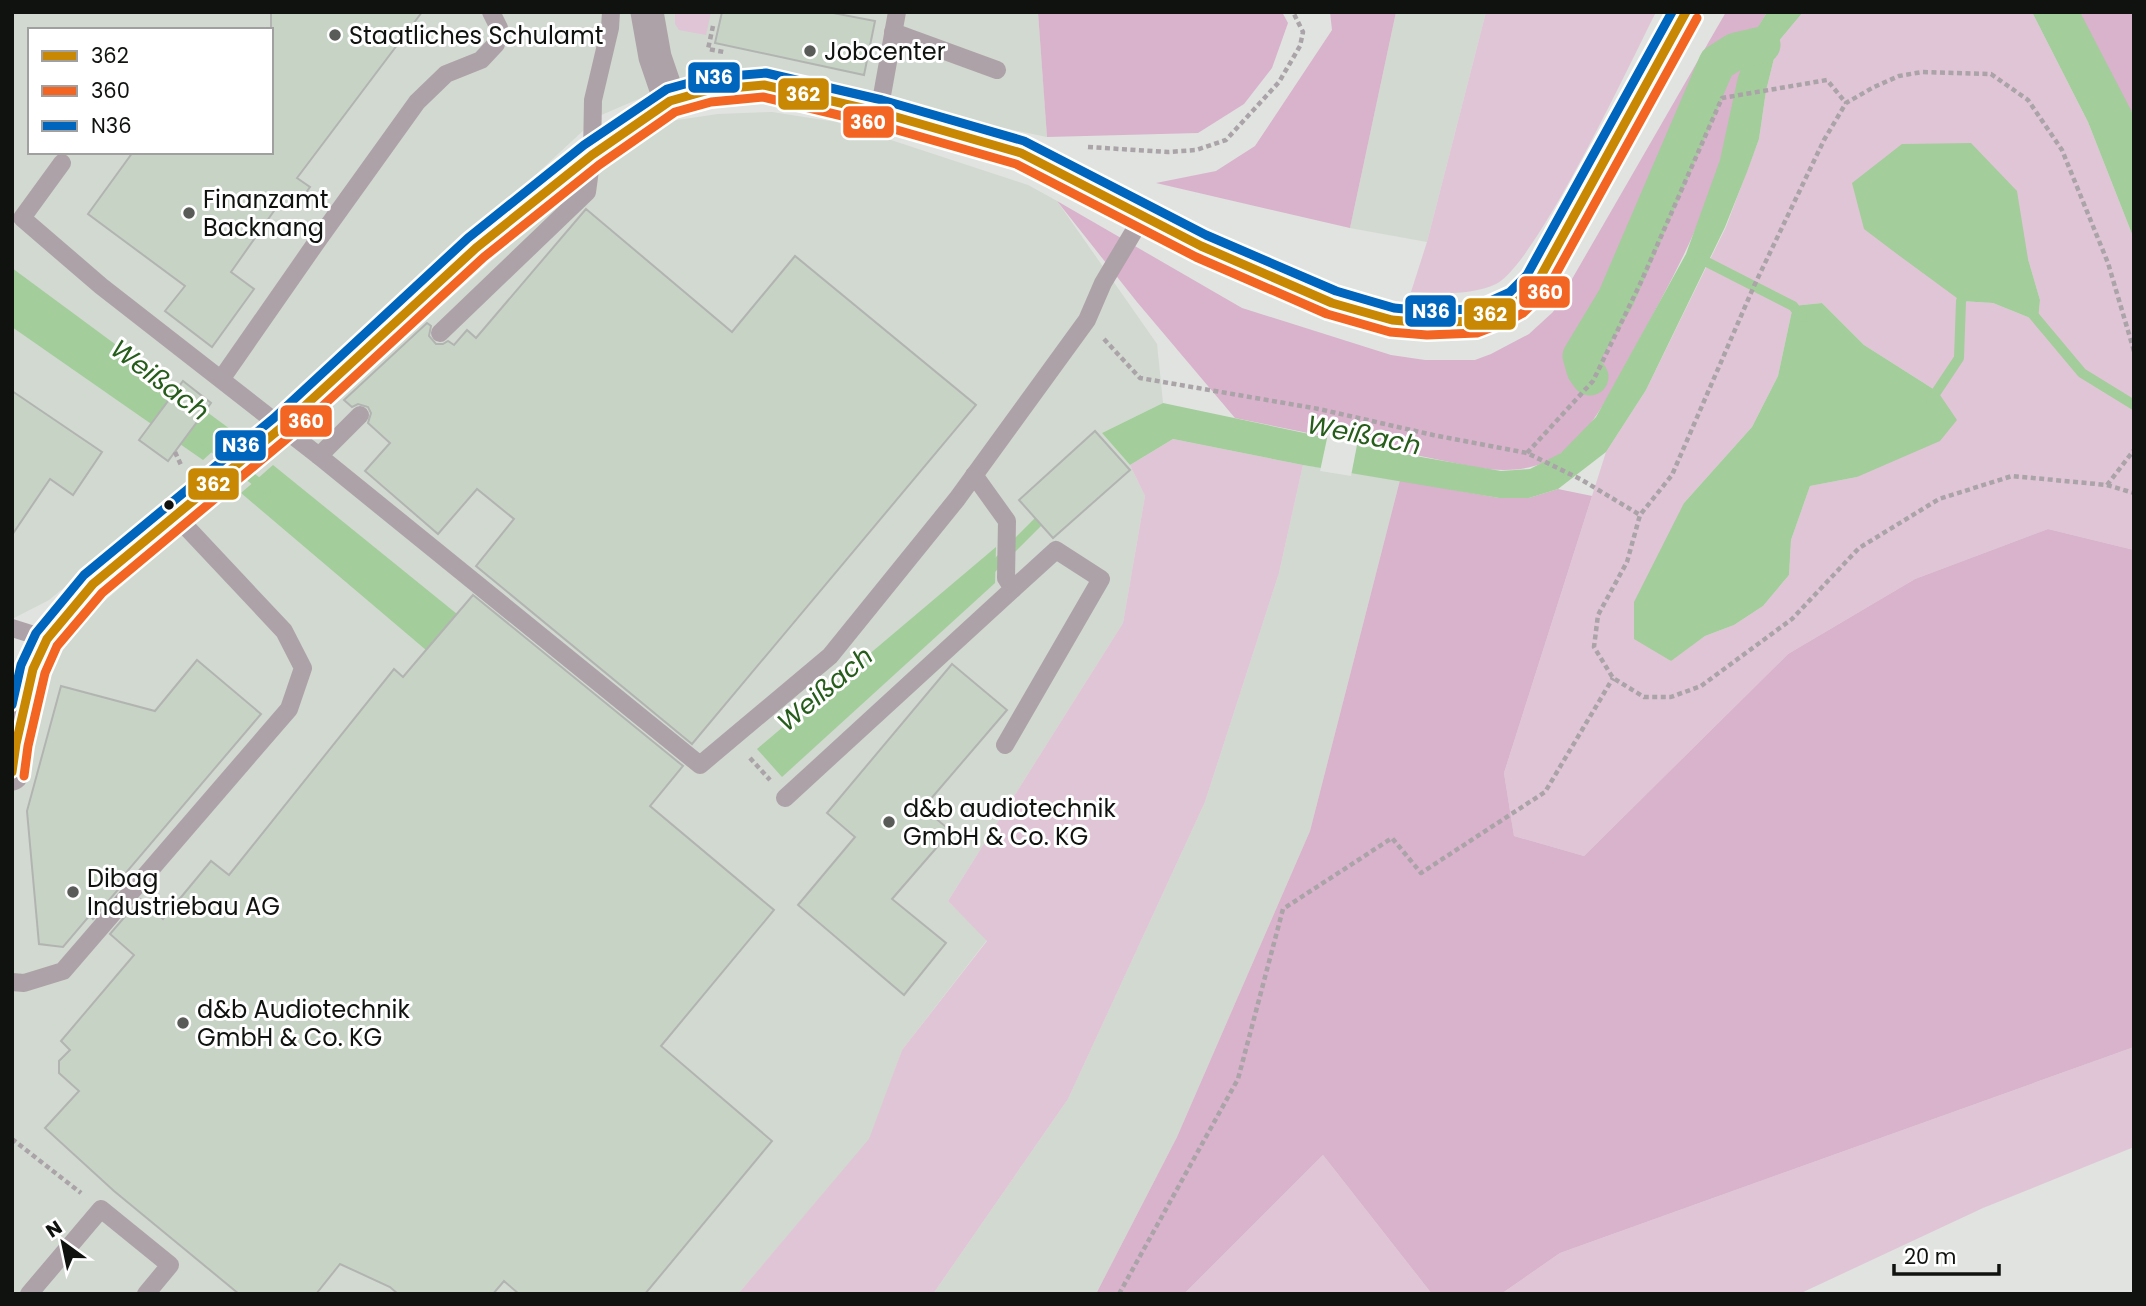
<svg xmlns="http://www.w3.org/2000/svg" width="2146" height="1306" viewBox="0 0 2146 1306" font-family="Poppins,sans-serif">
  <rect width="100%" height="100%" fill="#e0e3df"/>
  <g fill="#d1d9d0" fill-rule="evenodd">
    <path d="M12 12H1038L1047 137 765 79 699 73 599 116 290 402 49 600 12 619ZM30 30H271V152H30Z"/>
    <polygon points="1396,12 1486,12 1427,242 1350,228"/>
    <polygon points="772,112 836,122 1028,185 1057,201 1157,344 1163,403 1102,433 1130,465 1145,496 1123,623 948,901 987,940 902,1050 870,1139 738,1294 12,1294 12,690 70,631 334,403 584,178 664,122 718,114"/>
    <polygon points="1303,465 1400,480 1310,831 1177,1137 1096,1294 933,1294 1068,1099 1205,802 1279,573"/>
  </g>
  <g fill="#e0c5d6" fill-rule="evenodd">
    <polygon points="675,12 711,12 706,35 679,30 675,24"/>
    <path d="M1486 12H1656C1630 63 1537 263 1496 284 1471 296 1437 293 1411 292L1427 242Z"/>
    <path d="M1803 12H2032L2088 122 2134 239V550L2048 529 1915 579 1788 654 1584 856 1514 836 1504 773 1606 452 1646 390 1726 227 1759 139 1766 91 1778 42ZM2028 259 2040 300 2038 321 1993 303 1961 301ZM1822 303 1864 345 1938 392 1857 477 1810 486 1791 540 1789 575 1763 606 1734 625 1705 636 1670 661 1684 503 1752 427 1778 376 1793 306Z"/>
    <polygon points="1173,439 1303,465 1279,573 1205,802 1068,1099 933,1294 738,1294 869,1139 902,1050 987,941 948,901 1123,623 1145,496 1130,465"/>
    <polygon points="2134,1047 2134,1147 1983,1208 1799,1294 1501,1294 1560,1253"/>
    <polygon points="1323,1155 1432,1294 1184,1294"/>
  </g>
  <g fill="#d9b2cc">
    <polygon points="1038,12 1282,12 1288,23 1272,68 1244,104 1198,133 1047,137"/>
    <polygon points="1330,12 1396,12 1350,228 1156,183 1216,171 1255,146 1332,30"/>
    <path d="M1726 12H1767C1739 57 1734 107 1721 158 1702 227 1667 289 1633 351 1614 385 1593 432 1560 454 1534 471 1508 472 1479 468L1235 418 1137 302 1057 201 1242 308 1391 355 1425 360H1475L1491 354 1529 334 1553 312Z"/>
    <polygon points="2076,12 2134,12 2132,113"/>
    <polygon points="1400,480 1499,498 1529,498 1558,489 1592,496 1504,773 1514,836 1584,856 1788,654 1915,579 2048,529 2134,550 2134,1047 1560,1253 1501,1294 1432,1294 1323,1155 1184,1294 1096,1294 1177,1137 1310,831"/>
  </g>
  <g fill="#a3cd9b">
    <polygon points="1767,12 1803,12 1778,42 1766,91 1759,139 1747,172 1725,227 1646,390 1606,452 1558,489 1529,498 1499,498 1303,465 1173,439 1130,465 1102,433 1163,403 1404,454 1501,471 1530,469 1561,453 1596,417 1686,254 1720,160 1738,77 1755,32"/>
    <polygon points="2032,12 2080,12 2134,116 2134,239 2088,122"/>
    <polygon points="1971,143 2017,191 2028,259 2040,300 2038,321 1993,303 1961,301 1897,254 1864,229 1852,183 1902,144"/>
    <polygon points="12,268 234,432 203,460 12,327"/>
    <polygon points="1822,303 1864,345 1938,392 1957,420 1940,441 1857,477 1810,486 1791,540 1789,575 1763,606 1734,625 1705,636 1671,661 1634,639 1634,602 1684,503 1752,427 1778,376 1793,306"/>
    <polygon points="273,465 457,614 426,650 241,493"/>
    <polygon points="996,547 995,583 782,777 757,749"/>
  </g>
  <polygon fill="#e0e3df" points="1328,434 1358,440 1351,476 1320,471"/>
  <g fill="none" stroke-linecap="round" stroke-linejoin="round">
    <g stroke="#a3cd9b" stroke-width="10">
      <polyline points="1699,258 1793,306 1802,317"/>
      <polyline points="2030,311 2082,373 2134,405"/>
      <polyline points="1931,400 1959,358 1961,301 1966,290"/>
      <polyline points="204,440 266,489"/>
      <polyline points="985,575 1048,512"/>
    </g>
    <polyline stroke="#a3cd9b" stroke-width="37" points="1590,377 1585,370 1581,356 1616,298 1717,63 1736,51 1762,45"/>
  </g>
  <g fill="#c7d4c5" stroke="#b2b4b1" stroke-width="2">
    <polygon points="271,12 422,12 297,178 310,187 294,209 281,201 231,272 254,289 212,347 165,311 185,286 88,214 133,152 271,152"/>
    <polygon points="722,12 828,12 875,21 864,75 715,43"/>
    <polygon points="586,209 732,332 795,256 976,405 692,744 476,566 514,519 477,489 438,534 365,471 390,443 368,423 371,413 368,407 358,404 352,407 344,400 427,323 431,326 429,336 436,344 443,344 448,341 454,345 467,330 476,338"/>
    <polygon points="183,381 211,403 168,461 139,440"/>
    <polygon points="12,391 102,452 73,495 50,479 12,535"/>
    <polygon points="1095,431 1130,470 1053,538 1019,500"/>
    <polygon points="473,595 683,766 650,806 774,910 661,1046 772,1141 645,1294 519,1294 504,1281 493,1294 398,1294 390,1287 340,1264 316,1294 239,1294 114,1191 45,1128 79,1091 59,1073 59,1061 70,1050 61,1041 134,955 110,934 140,899 163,919 211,861 229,875 394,669 403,677"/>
    <polygon points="197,660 261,714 118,882 122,885 93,919 90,915 63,947 39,944 27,811 61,686 155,711"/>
    <polygon points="952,664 1007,710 923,808 951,831 892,899 946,943 904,995 798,905 855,837 827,813"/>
  </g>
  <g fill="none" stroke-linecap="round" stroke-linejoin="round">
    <g stroke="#aaa3a7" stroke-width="4.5" stroke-dasharray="5 3.5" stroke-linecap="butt">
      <polyline points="713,26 708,49 724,52"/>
      <polyline points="1088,147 1168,152 1196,150 1226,140 1279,82 1300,46 1303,32 1293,12"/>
      <polyline points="1104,339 1140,378 1319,409 1433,435 1527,453 1582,480 1640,515"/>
      <polyline points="2134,351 2108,263 2062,150 2028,100 1991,74 1922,72 1899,76 1874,87 1846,103 1824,140 1754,286 1672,475 1640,515 1627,562 1598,615 1594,647 1613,678 1644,697 1671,697 1701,686 1792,619 1859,548 1939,499 2012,476 2107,485 2134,493"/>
      <polyline points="175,452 181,465"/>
      <polyline points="1527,453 1593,381 1641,282 1722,98 1827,80 1846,103"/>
      <polyline points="2107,485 2134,450"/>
      <polyline points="750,758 770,780"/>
      <polyline points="12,1139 81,1193"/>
      <polyline points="1119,1294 1238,1079 1283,909 1392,838 1421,873 1545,792 1613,678"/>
    </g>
    <g stroke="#aea2a9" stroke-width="18">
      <polyline points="893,32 997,70"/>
      <polyline points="879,112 897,12"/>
      <polyline points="62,163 22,218 101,286 319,456 700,765 830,656 957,499 1087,320 1103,283 1143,216"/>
      <polyline points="440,333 587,192 592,155 593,100 610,28 611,12"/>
      <polyline points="222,378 318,240 417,102 446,74 481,60 496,44 499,28 491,12"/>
      <polyline points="319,456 360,415"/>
      <polyline points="12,628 47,639"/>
      <polyline points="1005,745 1101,579 1056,550 1013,589"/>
      <polyline points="785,798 1013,589 1006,578 1007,521 974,475"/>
      <polyline points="12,982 24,983 63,971 289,709 303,668 284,631 176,516"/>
      <polyline points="29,1294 101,1209 170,1265 146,1294"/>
    </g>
    <g stroke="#aea2a9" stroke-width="33">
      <polyline points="647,12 655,57 670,101"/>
      <polyline points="12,774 16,744 33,669 47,639 93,584 282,427 476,248 592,155 670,101 709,90 764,85 879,112 1021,153 1201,246 1332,303 1392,320 1426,323 1474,321 1503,310 1517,302 1537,283 1686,12"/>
    </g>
    <g stroke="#fff" stroke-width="14">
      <polyline id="bus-1" points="12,772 16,744 33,669 47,639 93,584 282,427 476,248 592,155 670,101 709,90 764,85 879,112 1021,153 1201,246 1332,303 1392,320 1426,323 1474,321 1517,302 1537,283 1686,12"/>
    </g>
    <g stroke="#fff" stroke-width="14">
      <polyline id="bus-2" points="24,776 28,746 45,673 57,646 102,593 290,436 484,257 599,165 675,112 711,102 763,97 876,124 1016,164 1196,257 1327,314 1390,332 1427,335 1477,333 1508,321 1523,313 1547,290 1697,18"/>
    </g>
    <g stroke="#fff" stroke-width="14">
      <polyline id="bus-3" points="12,705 21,665 36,633 84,575 274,418 468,238 584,145 667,89 707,78 766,73 882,100 1024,141 1206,235 1336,291 1394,308 1426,311 1472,309 1510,292 1527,275 1672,12"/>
    </g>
    <use href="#bus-1" stroke="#c98803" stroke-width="9"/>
    <use href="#bus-2" stroke="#f26522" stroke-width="9"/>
    <use href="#bus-3" stroke="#0065bd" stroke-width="9"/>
  </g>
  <g fill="#585b58" stroke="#fff" stroke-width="2.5">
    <circle cx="335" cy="35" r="7"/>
    <circle cx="810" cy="51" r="7"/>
    <circle cx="189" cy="213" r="7"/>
    <circle cx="889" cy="822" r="7"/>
    <circle cx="73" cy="892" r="7"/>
    <circle cx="183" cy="1023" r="7"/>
  </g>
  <circle fill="#0f120f" stroke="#fff" stroke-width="2.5" cx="169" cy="505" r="6"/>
  <g text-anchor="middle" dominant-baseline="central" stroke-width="6" stroke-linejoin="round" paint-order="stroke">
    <g font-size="24" fill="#0f120f" stroke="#fff" text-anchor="start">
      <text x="349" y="35">Staatliches Schulamt</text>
      <text x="824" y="51">Jobcenter</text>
      <text x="203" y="199">Finanzamt<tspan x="203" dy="28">Backnang</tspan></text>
      <text x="903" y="808">d&amp;b audiotechnik<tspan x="903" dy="28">GmbH &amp; Co. KG</tspan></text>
      <text x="87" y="878">Dibag<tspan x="87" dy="28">Industriebau AG</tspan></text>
      <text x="197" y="1009">d&amp;b Audiotechnik<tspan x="197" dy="28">GmbH &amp; Co. KG</tspan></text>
    </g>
    <g font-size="26" font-style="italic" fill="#265d1b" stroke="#fff">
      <text transform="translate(160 380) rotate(37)">Weißach</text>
      <text transform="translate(1364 435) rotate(11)">Weißach</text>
      <text transform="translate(825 689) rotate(-40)">Weißach</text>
    </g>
  </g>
  <g stroke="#fff" stroke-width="2.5">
    <rect x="687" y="61" width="54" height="33" rx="7" fill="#0065bd"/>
    <rect x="777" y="77" width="53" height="34" rx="7" fill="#c98803"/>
    <rect x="842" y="105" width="53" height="34" rx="7" fill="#f26522"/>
    <rect x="1518" y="275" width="53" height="34" rx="7" fill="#f26522"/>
    <rect x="1404" y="294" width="53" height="34" rx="7" fill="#0065bd"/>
    <rect x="1463" y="297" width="54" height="34" rx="7" fill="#c98803"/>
    <rect x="279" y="404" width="54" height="34" rx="7" fill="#f26522"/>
    <rect x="214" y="429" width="53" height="33" rx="7" fill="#0065bd"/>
    <rect x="187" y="467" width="53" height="34" rx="7" fill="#c98803"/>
  </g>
  <g font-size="19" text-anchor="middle" font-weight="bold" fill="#fff">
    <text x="714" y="84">N36</text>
    <text x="803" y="101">362</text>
    <text x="868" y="129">360</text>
    <text x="1545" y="299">360</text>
    <text x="1431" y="318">N36</text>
    <text x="1490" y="321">362</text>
    <text x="306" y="428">360</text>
    <text x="241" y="452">N36</text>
    <text x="213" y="491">362</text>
  </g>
  <rect width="2146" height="1306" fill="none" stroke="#0f120f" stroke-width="28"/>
  <rect x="28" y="28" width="245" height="126" fill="#ffffff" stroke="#9fa09f" stroke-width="2"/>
  <rect x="42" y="51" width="35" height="10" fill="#c98803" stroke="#9fa09f" stroke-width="2"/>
  <text x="91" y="63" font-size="21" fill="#0f120f">362</text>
  <rect x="42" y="86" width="35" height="10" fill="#f26522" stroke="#9fa09f" stroke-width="2"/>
  <text x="91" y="98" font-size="21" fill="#0f120f">360</text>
  <rect x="42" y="121" width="35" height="10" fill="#0065bd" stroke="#9fa09f" stroke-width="2"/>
  <text x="91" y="133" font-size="21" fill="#0f120f">N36</text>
  <g transform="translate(63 1243) rotate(327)" stroke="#ffffff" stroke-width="5" paint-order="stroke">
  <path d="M0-5L12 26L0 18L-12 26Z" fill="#0f120f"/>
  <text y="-10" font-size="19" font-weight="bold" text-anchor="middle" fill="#0f120f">N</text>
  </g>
  <path d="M1894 1264v10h105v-10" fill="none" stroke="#0f120f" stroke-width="3.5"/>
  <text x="1904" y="1264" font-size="21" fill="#0f120f" stroke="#ffffff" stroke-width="5" paint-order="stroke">20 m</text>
</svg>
